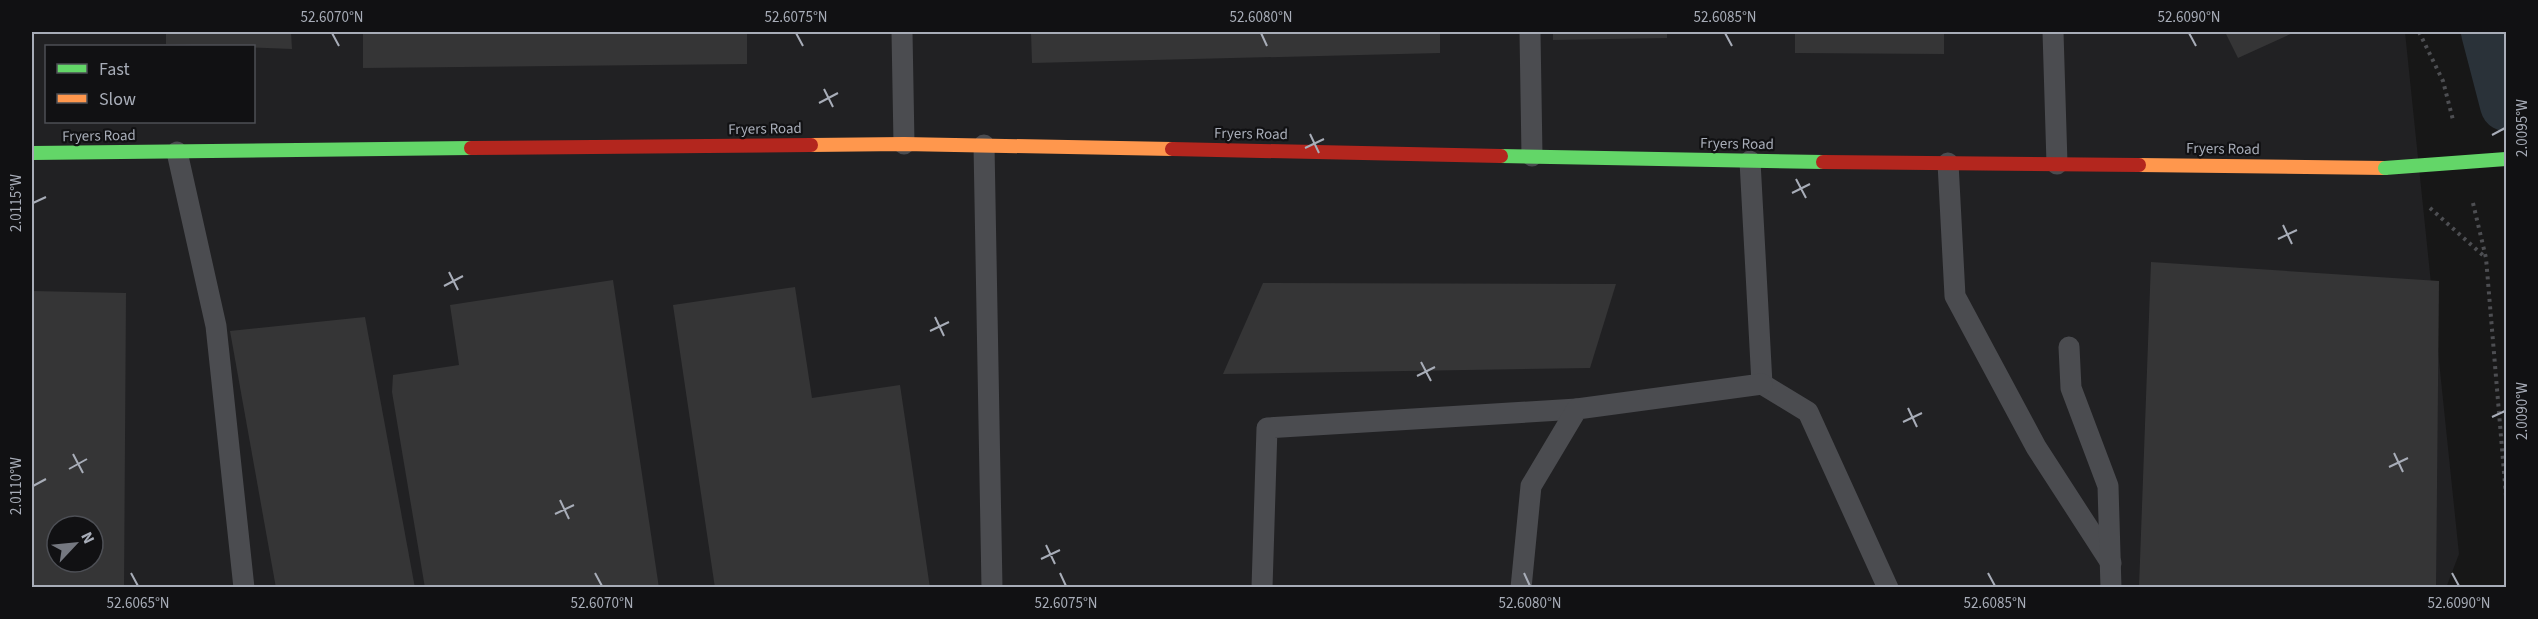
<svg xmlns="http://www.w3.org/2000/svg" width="2538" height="619" viewBox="0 0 2538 619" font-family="'Source Sans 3',sans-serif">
  <rect width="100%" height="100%" fill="#171717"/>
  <path fill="#212123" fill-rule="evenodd" d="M32 32H2405L2459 554 2446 588 32 587ZM46 46H254V122H46ZM57 526H93V562H57Z"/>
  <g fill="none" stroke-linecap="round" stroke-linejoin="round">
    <polyline stroke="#2a3239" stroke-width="52" points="2487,32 2506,105"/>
  </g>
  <g fill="#353536" fill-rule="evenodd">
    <polygon points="166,32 291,32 292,49 166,44"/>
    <polygon points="363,32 747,32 747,64 363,68"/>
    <polygon points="1031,32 1440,32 1440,53 1032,63"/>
    <polygon points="1553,32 1667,32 1667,38 1553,40"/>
    <polygon points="1795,32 1944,32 1944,54 1795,53"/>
    <polygon points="2225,32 2295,32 2238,58"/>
    <polygon points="2151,262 2439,281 2436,588 2139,588"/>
    <polygon points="613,280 659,588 425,588 392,392 393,375 459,365 450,305"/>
    <polygon points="1263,283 1616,284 1590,368 1223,374"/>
    <polygon points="795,287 812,398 900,385 930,588 715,588 673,305"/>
    <path d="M32 291 126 293 124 588H32ZM57 526H93V562H57Z"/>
    <polygon points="365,317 415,588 276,588 230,331"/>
  </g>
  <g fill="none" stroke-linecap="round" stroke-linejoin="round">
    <g stroke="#4d4e52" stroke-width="4" stroke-dasharray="3 4.5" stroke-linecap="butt">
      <polyline points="2419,32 2443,81 2453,120"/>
      <polyline points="2473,203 2486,258 2506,496"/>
      <polyline points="2430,208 2485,257"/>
      <polyline points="2505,588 2506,583"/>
    </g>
    <g stroke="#4b4c50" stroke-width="21">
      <polyline points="902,32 904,144"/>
      <polyline points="1530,32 1532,156"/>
      <polyline points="2053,32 2057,164"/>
      <polyline points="984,145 992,588"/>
      <polyline points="177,152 216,326 244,588"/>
      <polyline points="1750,161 1762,384 1808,412 1888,588"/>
      <polyline points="1948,163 1955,296 2036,447 2111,563"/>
      <polyline points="2069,347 2071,388 2108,486 2111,588"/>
      <polyline points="1262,588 1267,428 1577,409"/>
      <polyline points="1521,588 1531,486 1577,409 1762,384"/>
    </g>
    <g stroke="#63d668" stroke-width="14">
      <polyline points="32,153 471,148"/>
      <polyline points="1501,156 1823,162"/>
    </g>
    <g stroke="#ff974d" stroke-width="14">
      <polyline points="811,145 904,144 1172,149"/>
      <polyline points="2139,165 2385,168"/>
    </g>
    <g stroke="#b3261e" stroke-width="14">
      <polyline points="471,148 811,145"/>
      <polyline points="1172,149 1501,156"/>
      <polyline points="1823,162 2139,165"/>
    </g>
    <polyline stroke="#63d668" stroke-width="14" points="2385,168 2506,159"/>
  </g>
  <path fill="none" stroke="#a8adb8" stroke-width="2" d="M332 33 339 46M796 33 803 46M1261 33 1267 46M1725 33 1732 46M2189 33 2196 46M824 89 833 107M819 103 838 93M1310 134 1319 153M2492 135 2505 128M1305 148 1324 139M1796 179 1806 198M1792 193 1810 184M33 203 46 197M2283 225 2292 244M2278 239 2297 230M449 272 458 290M444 286 463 276M935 317 944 336M930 331 949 322M1421 362 1431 381M1417 376 1435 367M1908 408 1917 427M2492 417 2505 411M1903 422 1922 413M2394 453 2403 472M73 454 83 473M2389 467 2408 458M69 469 87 459M33 486 46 479M560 500 569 519M555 514 574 505M1046 545 1055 564M1041 559 1060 550M131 573 138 586M595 573 602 586M1060 573 1066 586M1524 573 1530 586M1988 573 1995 586M2452 573 2459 586"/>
  <g text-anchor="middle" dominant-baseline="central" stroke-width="4.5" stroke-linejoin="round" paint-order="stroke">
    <g font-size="15" fill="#a8adb8" stroke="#111113">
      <text transform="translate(765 129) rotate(-1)">Fryers Road</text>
      <text transform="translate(1251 134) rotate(1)">Fryers Road</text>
      <text transform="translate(99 136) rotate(-1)">Fryers Road</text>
      <text transform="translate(1737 144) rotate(1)">Fryers Road</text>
      <text transform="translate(2223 149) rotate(1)">Fryers Road</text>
    </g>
  </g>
  <rect width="2538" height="619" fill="none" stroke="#111113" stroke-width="66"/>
  <rect x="45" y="45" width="210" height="78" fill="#111113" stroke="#4d4f55" stroke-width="1.5"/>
  <rect x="57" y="64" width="30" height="9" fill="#63d668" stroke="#4d4f55" stroke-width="1.5"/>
  <text x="99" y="75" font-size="18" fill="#a8adb8">Fast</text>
  <rect x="57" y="94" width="30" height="9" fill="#ff974d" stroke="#4d4f55" stroke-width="1.5"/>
  <text x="99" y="105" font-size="18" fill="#a8adb8">Slow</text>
  <g transform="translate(75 544) rotate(64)"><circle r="28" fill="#111113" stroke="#4d4f55" stroke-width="1.5"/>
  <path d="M0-4.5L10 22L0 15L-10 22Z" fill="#757880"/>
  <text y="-9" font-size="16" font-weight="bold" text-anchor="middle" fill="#a8adb8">N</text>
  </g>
  <rect x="33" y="33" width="2472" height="553" fill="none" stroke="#a8adb8" stroke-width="2"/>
  <g font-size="15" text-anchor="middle" fill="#a8adb8">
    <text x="332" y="22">52.6070°N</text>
    <text x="796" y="22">52.6075°N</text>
    <text x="1261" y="22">52.6080°N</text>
    <text x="1725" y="22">52.6085°N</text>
    <text x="2189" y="22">52.6090°N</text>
    <text transform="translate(2522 128) rotate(-90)" y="5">2.0095°W</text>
    <text transform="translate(16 203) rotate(-90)" y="5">2.0115°W</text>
    <text transform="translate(2522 411) rotate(-90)" y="5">2.0090°W</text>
    <text transform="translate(16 486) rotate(-90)" y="5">2.0110°W</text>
    <text x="138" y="608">52.6065°N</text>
    <text x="602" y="608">52.6070°N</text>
    <text x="1066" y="608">52.6075°N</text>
    <text x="1530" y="608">52.6080°N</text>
    <text x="1995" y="608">52.6085°N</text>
    <text x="2459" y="608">52.6090°N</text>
  </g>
</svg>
